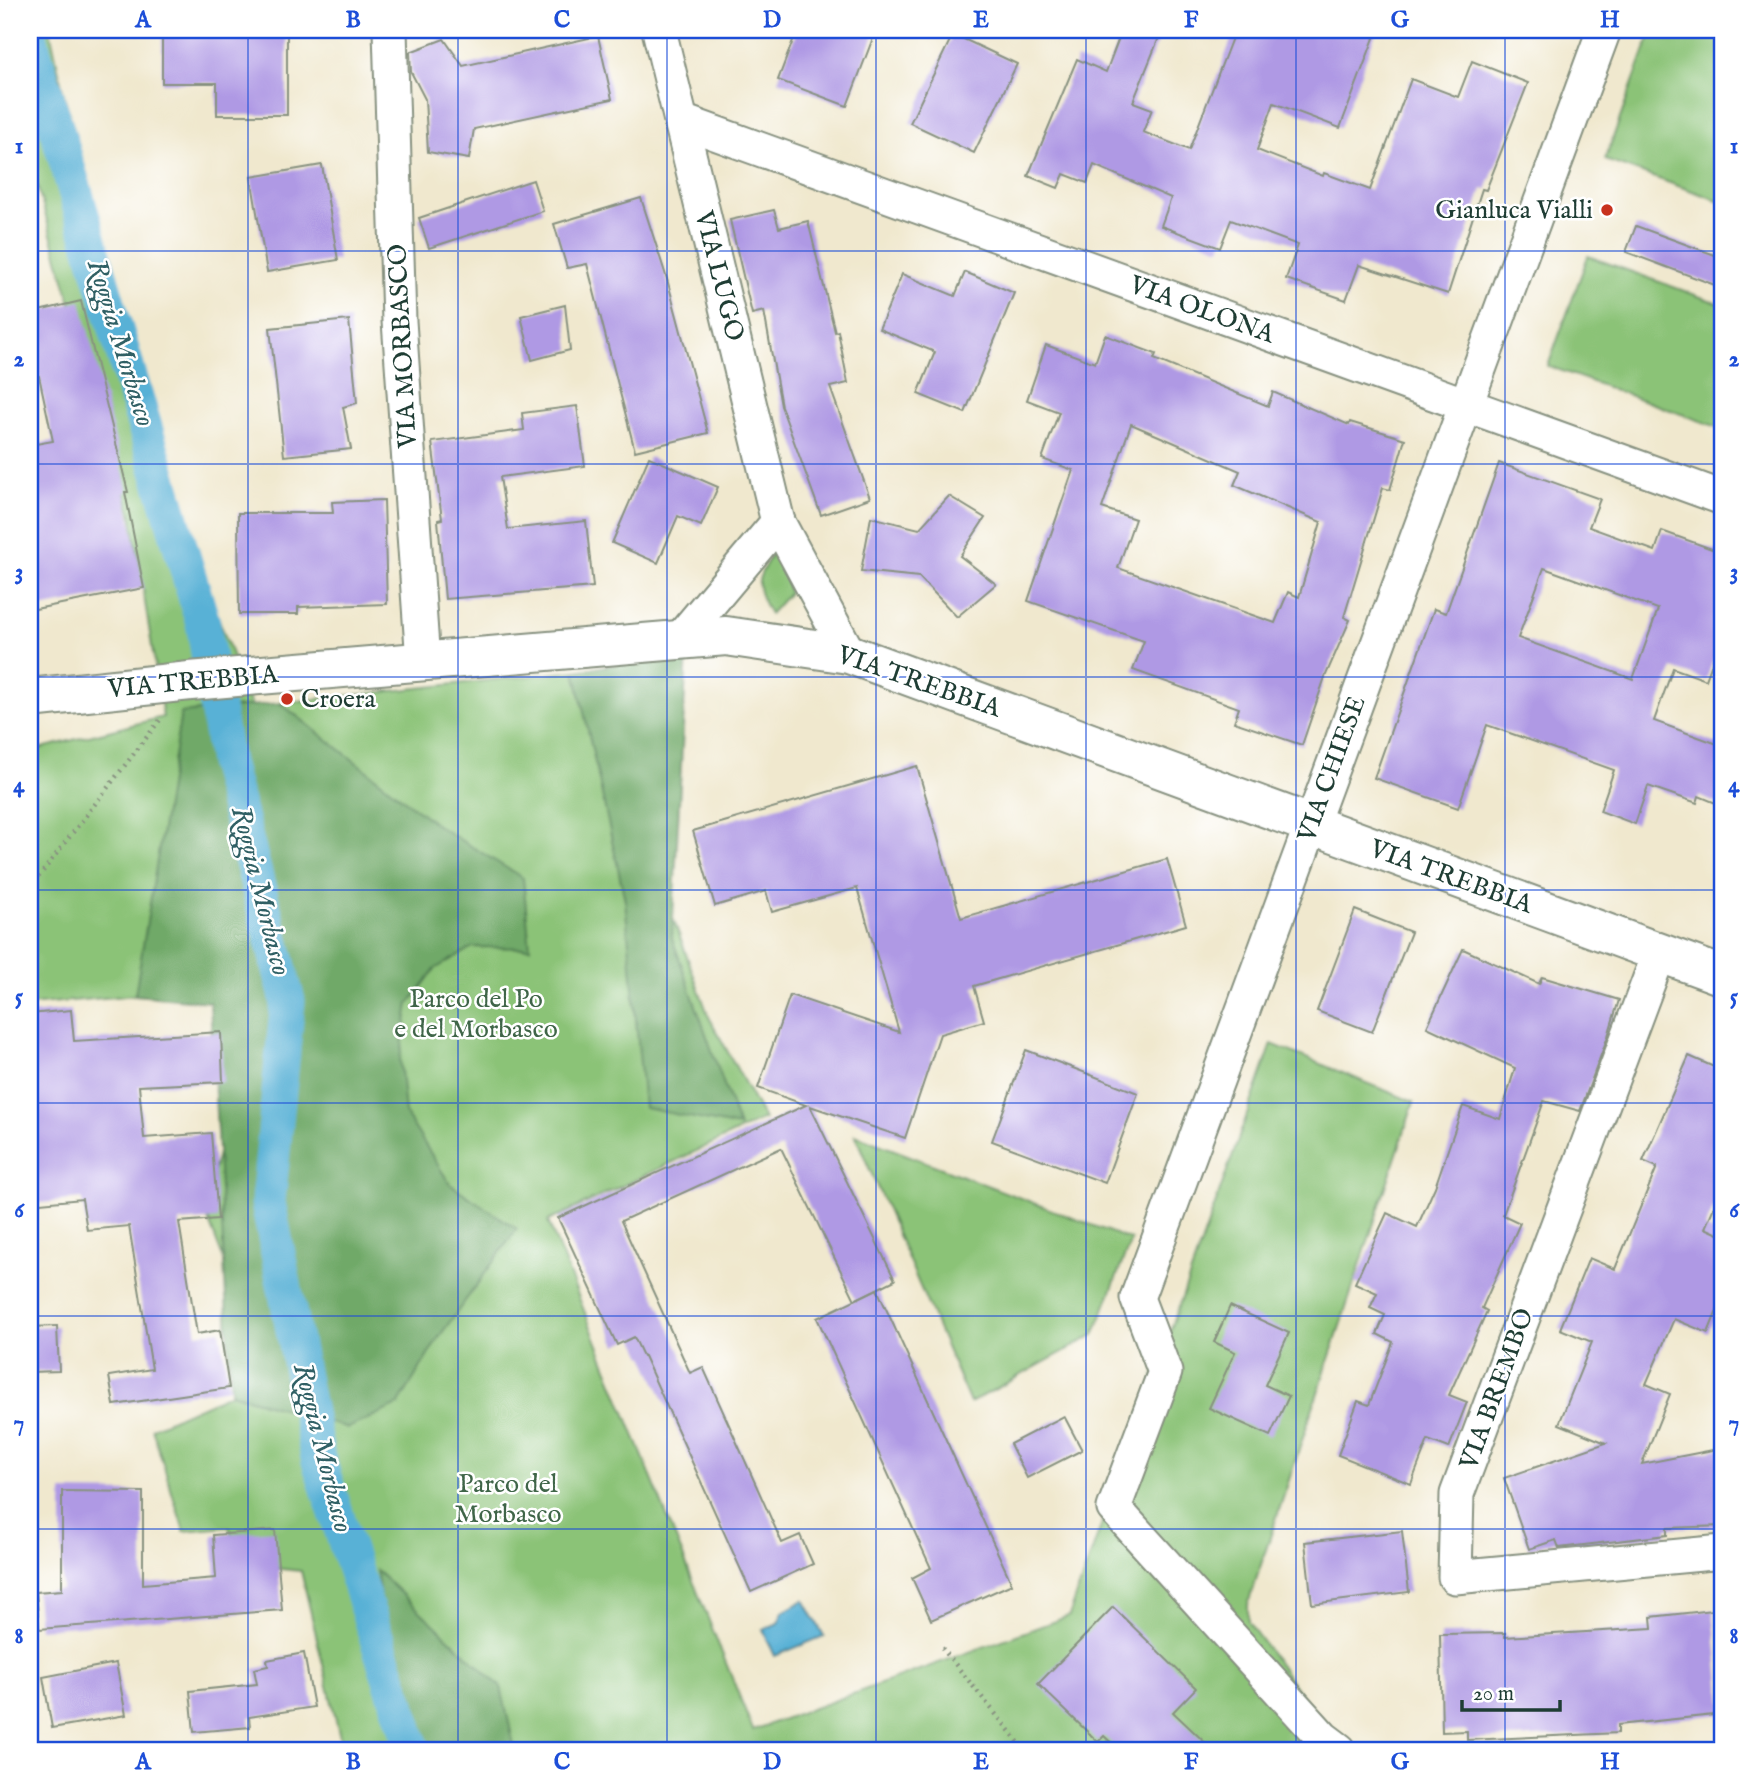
<svg xmlns="http://www.w3.org/2000/svg" width="1753" height="1780" viewBox="0 0 1753 1780" font-family="'IM FELL English',serif">
  <rect width="100%" height="100%" fill="#fff"/>
  <filter id="ink" filterUnits="userSpaceOnUse"><feTurbulence type="fractalNoise" baseFrequency=".0143" numOctaves="2"/><feDisplacementMap in="SourceGraphic" scale="14" xChannelSelector="R" yChannelSelector="G"/><feConvolveMatrix kernelMatrix="1 2 1 2 8 2 1 2 1" color-interpolation-filters="sRGB"/></filter>
  <filter id="wash" filterUnits="userSpaceOnUse"><feTurbulence type="fractalNoise" baseFrequency=".00686" numOctaves="4" result="noise"/><feDisplacementMap in="SourceGraphic" scale="28" xChannelSelector="R" yChannelSelector="G"/><feGaussianBlur stdDeviation="1.57" result="paint"/><feColorMatrix in="noise" values="0 0 0 0 0 0 0 0 0 0 0 0 0 0 0 0 0 1.4 0 .05"/><feComposite in="paint" operator="in"/></filter>
  <g filter="url(#wash)">
    <rect width="100%" height="100%" fill="#f0e8ce"/>
    <g fill="#8bc377" stroke="#558056" stroke-width="2">
      <polygon points="30,30 50,30 63,91 193,550 261,732 311,727 280,703 575,671 583,705 665,896 709,1017 764,1119 548,1221 753,1730 1069,1616 1272,1044 1414,1102 1248,1604 1248,1622 1341,1750 343,1750 301,1571 242,1565 229,1527 184,1531 152,1428 231,1393 277,1407 272,1384 204,1209 260,985 135,992 135,995 30,1005 30,751 163,717 131,513 30,161"/>
      <polygon points="1652,30 1723,30 1723,202 1605,160"/>
      <polygon points="1588,256 1723,305 1723,429 1548,366"/>
      <path d="M774 550 783 562 789 593 770 614C752 582 757 580 774 550Z"/>
      <polygon points="855,1135 1131,1240 1094,1335 970,1403"/>
    </g>
    <g fill="#70a968" stroke="#48734e" stroke-width="2">
      <polygon points="687,653 672,938 739,1127 644,1108 625,900 575,671"/>
      <polygon points="280,703 438,826 523,878 530,948 473,947 435,969 409,1004 400,1059 405,1113 450,1184 517,1229 439,1337 398,1405 348,1428 231,1393 210,1002 135,995 181,713"/>
      <polygon points="376,1570 501,1687 515,1750 403,1750"/>
    </g>
    <polygon fill="#59b1d6" stroke="#3c7785" stroke-width="2" points="804,1600 824,1636 775,1656 763,1630 778,1623 783,1612"/>
    <g fill="none" stroke-linecap="round" stroke-linejoin="round">
      <polyline stroke="#59b1d6" stroke-width="35" points="30,39 203,623 226,762 288,1001 268,1202 318,1458 413,1750"/>
    </g>
    <g id="blocks">
      <g fill="#af99e4" fill-rule="evenodd">
        <polygon points="162,30 287,30 287,115 217,115 217,83 162,83"/>
        <polygon points="797,30 876,30 847,106 778,80"/>
        <polygon points="1122,30 1162,30 1133,102 1152,109 1143,132 1189,150 1235,30 1377,30 1340,128 1274,103 1257,150 1323,176 1324,173 1370,190 1411,79 1458,97 1472,61 1528,83 1486,190 1482,189 1448,294 1359,265 1346,300 1286,279 1298,245 1231,220 1220,248 1161,226 1171,198 1094,165 1087,183 1064,174 1058,188 1028,176 1077,59 1106,72"/>
        <polygon points="953,34 1017,64 974,153 910,123"/>
        <polygon points="598,36 612,99 474,129 469,159 428,152 425,99 411,72 410,52 444,39 463,66"/>
        <polygon points="322,165 338,260 267,272 251,177"/>
        <polygon points="533,180 543,211 429,248 419,218"/>
        <polygon points="641,198 667,279 708,433 635,451 587,264 567,268 554,224"/>
        <polygon points="774,210 779,228 808,221 835,332 838,331 848,383 830,387 870,498 821,515 781,406 764,311 752,314 730,220"/>
        <polygon points="1636,226 1723,258 1723,288 1626,252"/>
        <polygon points="965,272 1014,293 965,413 918,394 935,352 879,329 902,274 955,296"/>
        <polygon points="81,301 128,492 125,492 144,588 30,610 30,445 53,441 39,376 30,378 30,313"/>
        <polygon points="565,305 570,350 532,360 521,316"/>
        <polygon points="349,320 357,403 343,407 351,449 284,456 270,328"/>
        <path d="M1105 335 1156 354 1154 359 1268 406 1273 392 1349 425 1350 422 1405 439 1390 490 1383 488 1344 617 1350 620 1325 677 1302 745 1234 722 1239 708 1133 670 1144 641 1028 601 1073 470 1042 459 1059 412 1027 400 1046 345 1095 363ZM1131 424 1240 471 1234 485 1321 522 1299 597 1288 592 1275 623 1118 568 1135 519 1102 508Z"/>
        <polygon points="577,406 585,466 500,477 508,529 586,521 593,587 445,599 438,520 442,519 432,442 524,430 522,413"/>
        <polygon points="649,457 718,487 701,526 678,516 658,563 612,543"/>
        <path d="M1499 463 1600 499 1589 527 1655 551 1662 531 1723 553V632L1706 680 1673 668 1654 721 1723 746V806L1699 796 1697 803 1648 786 1635 824 1600 811 1614 770 1487 725 1458 808 1374 778 1434 609 1446 613ZM1544 568 1658 609 1633 679 1518 638Z"/>
        <polygon points="949,496 985,518 960,556 996,584 957,617 919,577 861,571 871,517 919,529"/>
        <polygon points="384,500 387,604 298,607 298,614 239,614 238,513 333,513 332,502"/>
        <polygon points="917,766 961,918 1167,859 1186,925 974,986 984,1021 940,1034 905,1138 810,1106 895,1280 855,1300 781,1148 621,1221 690,1373 703,1367 782,1543 800,1535 813,1564 751,1592 644,1356 643,1356 634,1337 617,1345 558,1218 806,1105 758,1088 790,995 899,1032 857,888 772,912 766,891 715,906 693,831"/>
        <polygon points="1355,910 1411,932 1372,1032 1317,1011"/>
        <polygon points="1463,949 1539,984 1542,977 1619,1000 1608,1036 1580,1111 1544,1101 1503,1215 1520,1223 1482,1308 1487,1311 1449,1395 1467,1402 1449,1448 1428,1440 1411,1484 1338,1455 1358,1401 1369,1405 1393,1342 1377,1334 1385,1315 1370,1308 1377,1293 1355,1283 1387,1213 1417,1227 1435,1187 1463,1106 1500,1119 1515,1068 1427,1027"/>
        <polygon points="71,1010 74,1041 221,1032 223,1082 139,1086 144,1138 211,1133 218,1219 179,1222 197,1334 220,1330 229,1388 114,1405 109,1376 152,1369 129,1226 87,1230 82,1199 30,1204 30,1014"/>
        <polygon points="1026,1050 1138,1093 1105,1183 992,1141"/>
        <polygon points="1689,1056 1723,1071 1723,1186 1705,1228 1723,1236 1723,1296 1708,1333 1674,1319 1646,1384 1670,1394 1642,1464 1723,1448 1723,1526 1667,1528 1667,1535 1559,1548 1556,1540 1529,1549 1504,1478 1606,1443 1559,1424 1592,1342 1560,1329 1589,1258 1615,1269 1657,1167 1643,1161"/>
        <polygon points="877,1289 1012,1584 931,1620 912,1578 931,1568 817,1318"/>
        <polygon points="1230,1306 1289,1333 1265,1385 1289,1396 1270,1436 1209,1408 1235,1352 1214,1342"/>
        <polygon points="57,1326 59,1371 30,1372 30,1327"/>
        <polygon points="1064,1416 1082,1450 1027,1478 1010,1444"/>
        <polygon points="62,1491 143,1492 143,1584 216,1578 213,1535 275,1530 282,1610 39,1629 36,1592 62,1590"/>
        <polygon points="1402,1531 1409,1592 1312,1604 1305,1542"/>
        <polygon points="1113,1607 1196,1688 1173,1712 1213,1750 1119,1750 1104,1736 1098,1742 1038,1684"/>
        <polygon points="1713,1610 1723,1714 1618,1725 1618,1733 1467,1740 1467,1731 1442,1732 1440,1634 1505,1633 1505,1637 1652,1628 1651,1617"/>
        <polygon points="304,1653 314,1707 249,1717 250,1727 194,1732 190,1691 257,1684 254,1669 268,1666 267,1660"/>
        <polygon points="116,1663 126,1715 52,1728 43,1677"/>
      </g>
    </g>
  </g>
  <g filter="url(#ink)">
    <use href="#blocks" fill-opacity="0" stroke="#889281" stroke-width="2"/>
    <g fill="none" stroke-linecap="round" stroke-linejoin="round">
      <g stroke="#889281" stroke-width="37">
        <g id="street">
          <polyline points="390,30 399,321 423,662"/>
          <polyline points="659,30 778,522 680,639"/>
          <polyline points="682,121 1723,498"/>
          <polyline points="778,522 849,654"/>
          <polyline points="1659,954 1457,1494 1455,1577 1723,1552"/>
          <polyline points="1339,1750 1323,1738 1114,1508 1165,1372 1137,1298 1604,30"/>
        </g>
      </g>
      <g stroke="#889281" stroke-width="42">
        <polyline id="secondary" points="30,698 190,681 726,636 849,654 1723,976"/>
      </g>
      <g stroke="#889281" stroke-width="4.5" stroke-dasharray="2 5" stroke-linecap="butt">
        <polyline points="30,888 160,720"/>
        <polyline points="942,1648 1025,1750"/>
      </g>
      <use href="#street" stroke="#fff" stroke-width="33"/>
      <use href="#secondary" stroke="#fff" stroke-width="38"/>
    </g>
  </g>
  <path fill="none" stroke="#1d4ed8" stroke-width="2" stroke-opacity="0.55" d="M248 30V1750M458 30V1750M667 30V1750M876 30V1750M1086 30V1750M1296 30V1750M1505 30V1750M30 251H1723M30 464H1723M30 677H1723M30 890H1723M30 1103H1723M30 1316H1723M30 1529H1723"/>
  <g fill="#c8321e" stroke="#fff" stroke-width="2.5">
    <circle cx="1607" cy="210" r="7"/>
    <circle cx="287" cy="699" r="7"/>
  </g>
  <g text-anchor="middle" dominant-baseline="central" stroke-width="5" stroke-linejoin="round" paint-order="stroke">
    <g font-size="26" fill="#1f3d34" stroke="#fff" text-anchor="end">
      <text x="1593" y="210">Gianluca Vialli</text>
      <text x="301" y="699" text-anchor="start">Croera</text>
    </g>
    <g font-size="26" fill="#1f3d34" stroke="#fff">
      <text transform="translate(719 276) rotate(76)">VIA LUGO</text>
      <text transform="translate(1202 310) rotate(20)">VIA OLONA</text>
      <text transform="translate(403 346) rotate(-93)">VIA MORBASCO</text>
      <text transform="translate(193 682) rotate(-5)">VIA TREBBIA</text>
      <text transform="translate(919 682) rotate(19)">VIA TREBBIA</text>
      <text transform="translate(1332 769) rotate(-70)">VIA CHIESE</text>
      <text transform="translate(1451 877) rotate(20)">VIA TREBBIA</text>
      <text transform="translate(1497 1389) rotate(-70)">VIA BREMBO</text>
    </g>
    <g font-size="26" fill="#3f6548" stroke="#fff">
      <text x="476" y="999">Parco del Po<tspan x="476" dy="30">e del Morbasco</tspan></text>
      <text x="508" y="1484">Parco del<tspan x="508" dy="30">Morbasco</tspan></text>
    </g>
    <g font-size="28" font-style="italic" fill="#306065" stroke="#fff">
      <text transform="translate(120 343) rotate(73)">Roggia Morbasco</text>
      <text transform="translate(260 891) rotate(76)">Roggia Morbasco</text>
      <text transform="translate(322 1448) rotate(76)">Roggia Morbasco</text>
    </g>
  </g>
  <rect width="1753" height="1780" fill="none" stroke="#fff" stroke-width="77"/>
  <path d="M1462 1700v10h98v-10" fill="none" stroke="#1f3d34" stroke-width="3.5"/>
  <text x="1473" y="1700" font-size="21" fill="#1f3d34" stroke="#ffffff" stroke-width="5" paint-order="stroke">20 m</text>
  <rect x="38" y="38" width="1676" height="1704" fill="none" stroke="#1d4ed8" stroke-width="2.5"/>
  <g font-size="23" text-anchor="middle" font-weight="bold" fill="#1d4ed8">
    <text x="143" y="27">A</text>
    <text x="353" y="27">B</text>
    <text x="562" y="27">C</text>
    <text x="772" y="27">D</text>
    <text x="981" y="27">E</text>
    <text x="1191" y="27">F</text>
    <text x="1400" y="27">G</text>
    <text x="1610" y="27">H</text>
    <text x="19" y="153">1</text>
    <text x="1734" y="153">1</text>
    <text x="19" y="366">2</text>
    <text x="1734" y="366">2</text>
    <text x="19" y="579">3</text>
    <text x="1734" y="579">3</text>
    <text x="19" y="792">4</text>
    <text x="1734" y="792">4</text>
    <text x="19" y="1004">5</text>
    <text x="1734" y="1004">5</text>
    <text x="19" y="1217">6</text>
    <text x="1734" y="1217">6</text>
    <text x="19" y="1430">7</text>
    <text x="1734" y="1430">7</text>
    <text x="19" y="1643">8</text>
    <text x="1734" y="1643">8</text>
    <text x="143" y="1769">A</text>
    <text x="353" y="1769">B</text>
    <text x="562" y="1769">C</text>
    <text x="772" y="1769">D</text>
    <text x="981" y="1769">E</text>
    <text x="1191" y="1769">F</text>
    <text x="1400" y="1769">G</text>
    <text x="1610" y="1769">H</text>
  </g>
</svg>
